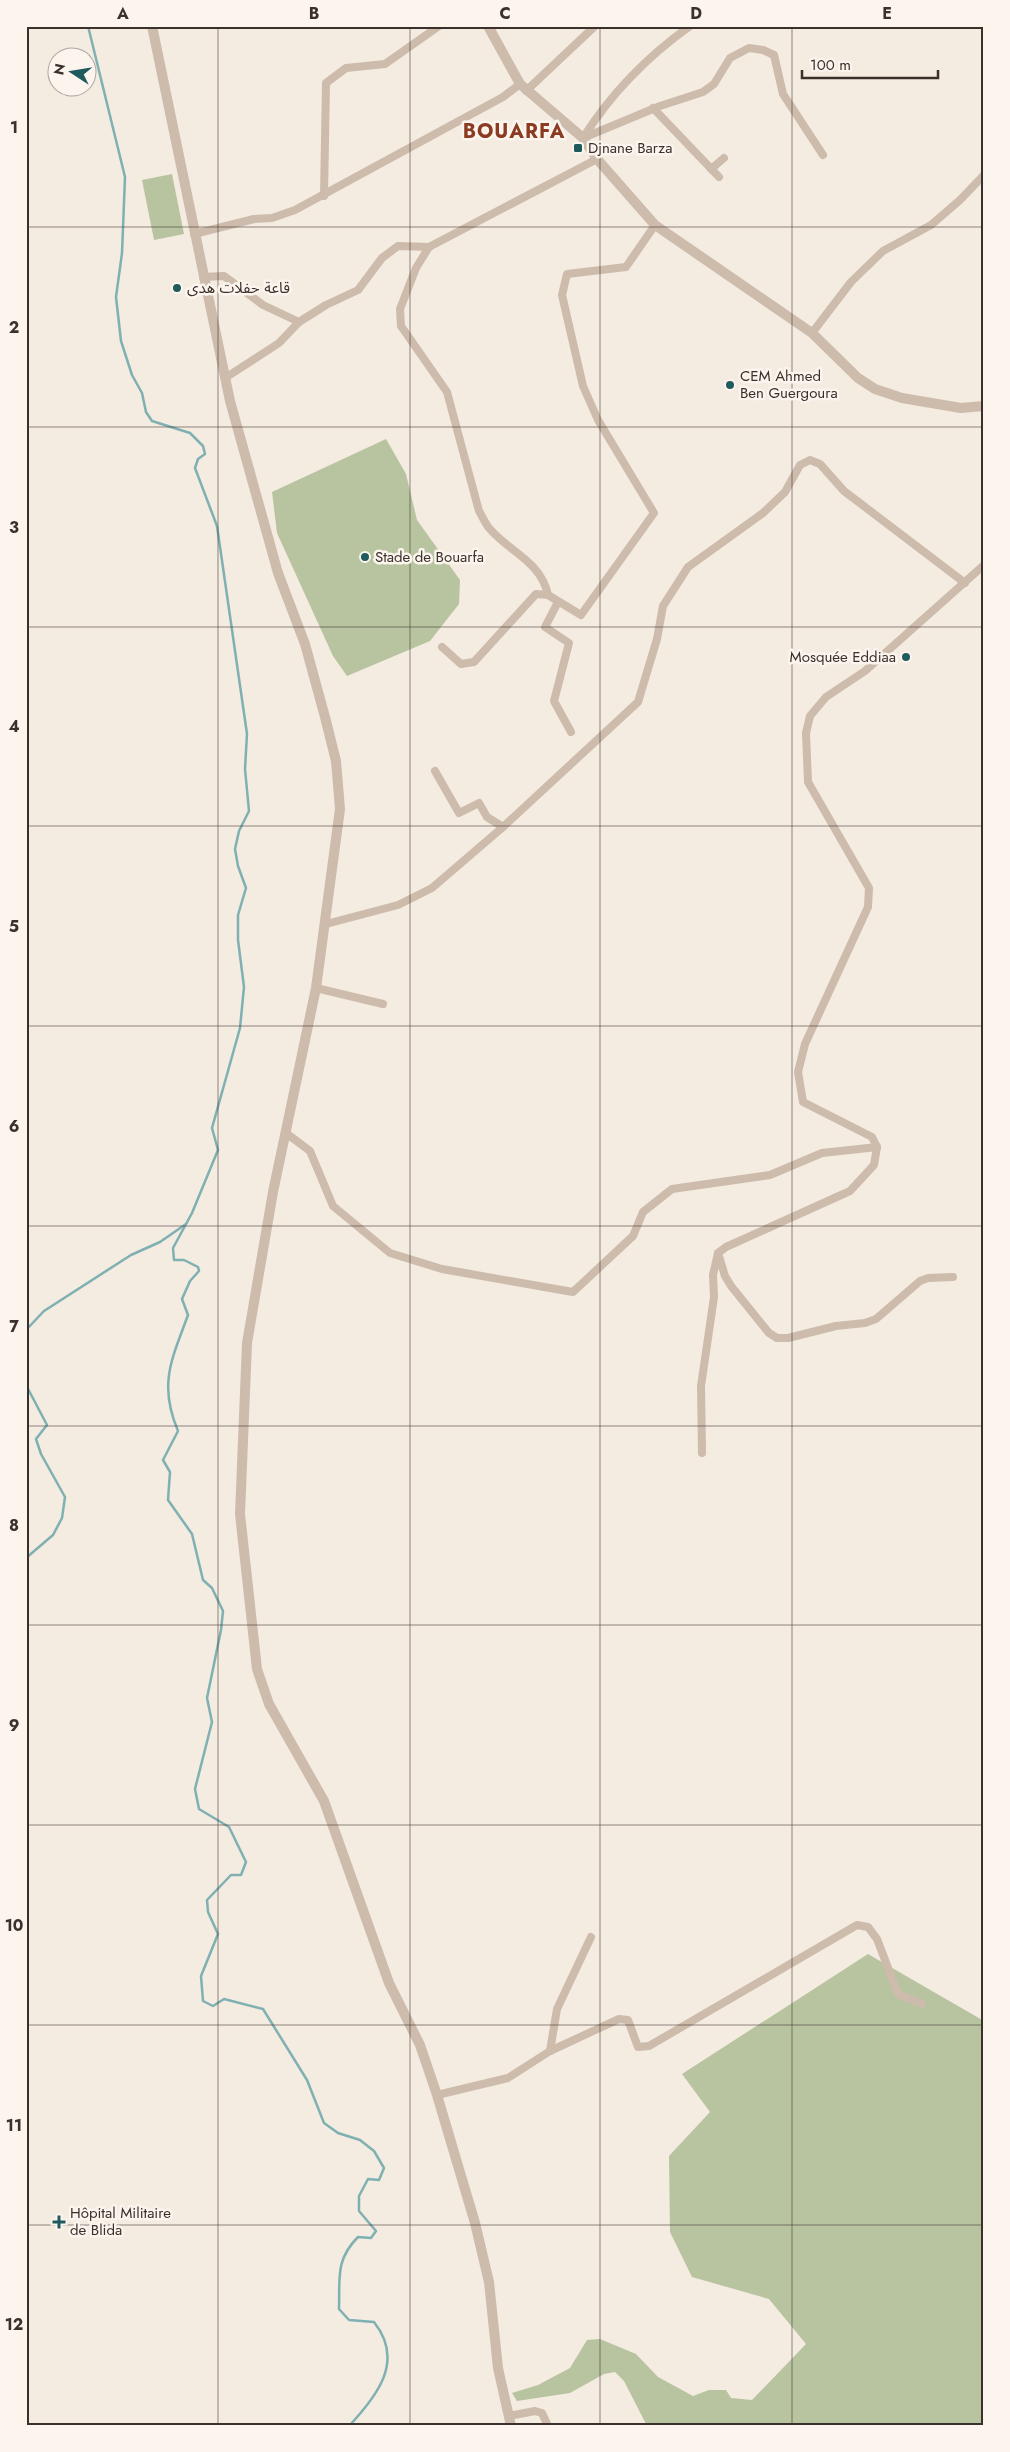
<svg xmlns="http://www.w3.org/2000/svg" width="1010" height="2452" viewBox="0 0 1010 2452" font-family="Jost,'Noto Sans Arabic',sans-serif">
  <rect width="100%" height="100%" fill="#f4ebe1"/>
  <g fill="#b8c4a0">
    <polygon points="172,174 184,234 154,240 142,180"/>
    <polygon points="386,439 406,474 417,520 460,580 459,604 430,641 347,676 333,656 277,533 272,492"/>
    <polygon points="868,1954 984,2021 984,2426 647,2426 624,2381 615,2372 604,2374 570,2393 517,2401 512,2393 538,2385 570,2368 587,2340 600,2339 636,2354 658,2377 693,2396 709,2390 726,2390 731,2398 752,2400 806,2344 769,2299 692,2277 670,2232 669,2156 710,2112 682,2074"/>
  </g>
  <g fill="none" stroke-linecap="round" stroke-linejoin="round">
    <g stroke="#7fb0b2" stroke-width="2.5">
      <path d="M88 26 125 177 122 253 116 297 121 341 132 375 142 393 146 412 152 421 190 433 203 446 205 454 198 459 195 468 217 526 247 734 245 769 249 811 239 831 235 849 238 866 246 888 238 915V940L244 987 240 1028 212 1128 218 1150 192 1213 173 1248 174 1260H184L198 1267 199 1271 190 1281 182 1299 188 1315C172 1359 158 1384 178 1431L163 1460 170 1472 168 1500 192 1534 203 1580 212 1588 223 1611 221 1630 207 1698 212 1722 195 1789 199 1809 229 1827 246 1862 241 1875H231L207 1900 208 1912 218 1934 201 1976 203 2001 213 2006 224 1999 263 2009 307 2080 324 2123 338 2133 360 2140 374 2151 384 2168 379 2180 368 2179 359 2196V2211L376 2231 371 2238 358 2237C335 2260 340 2279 339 2309L349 2320 374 2322C405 2361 377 2396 349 2426"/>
      <polyline points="26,1330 44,1311 131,1255 160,1242 186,1224"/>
      <polyline points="26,1385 47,1425 36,1439 41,1454 65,1497 62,1518 53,1535 26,1558"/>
    </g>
    <g stroke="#cdbbac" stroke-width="8">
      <polyline points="526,91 595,26"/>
      <polyline points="653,108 719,177"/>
      <polyline points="583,138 660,106 703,92 714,84 730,58 749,48 763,50 774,55 783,94 823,155"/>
      <path d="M583 138C610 95 648 56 690 26"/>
      <polyline points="711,169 724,158"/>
      <polyline points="324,196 326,83 346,68 385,64 439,26"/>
      <polyline points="194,234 254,219 272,218 295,210 503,97 520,84"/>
      <path d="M429 247 416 268 400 309 401 326 447 392 479 511C482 516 485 523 489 528 509 552 541 561 548 595"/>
      <polyline points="203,277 224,276 263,305 299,322"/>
      <polyline points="812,333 851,282 883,251 931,225 960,200 984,175"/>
      <polyline points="225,378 279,343 299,322 326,305 358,290 382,258 398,246 429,247 597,159"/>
      <polyline points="558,602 545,627 569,643 554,701 571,732"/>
      <polyline points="442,647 461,664 474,662 536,594 548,595 581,615 654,513 598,420 583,386 562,295 567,274 626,267 655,225"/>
      <polyline points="435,771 459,813 479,803 487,817 503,827"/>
      <polyline points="326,924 398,905 432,888 503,827 638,702 657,639 663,606 688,567 763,513 785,492 800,465 810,460 820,464 844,491 965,583"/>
      <polyline points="316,988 383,1004"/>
      <polyline points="286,1133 310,1151 333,1206 390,1253 442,1269 573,1292 633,1236 643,1212 672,1189 770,1175 822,1153 877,1147"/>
      <polyline points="718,1253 725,1276 731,1286 769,1333 777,1338 788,1338 836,1326 865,1323 876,1319 920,1281 928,1278 953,1277"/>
      <polyline points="702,1453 701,1386 714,1297 713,1275 718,1253 726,1247 850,1191 874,1165 877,1147 872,1137 803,1102 798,1072 805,1044 868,907 869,888 808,782 806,733 810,716 826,697 865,671 984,565"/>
      <polyline points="550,2051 557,2009 591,1937"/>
      <polyline points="437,2095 508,2078 550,2051 619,2019 628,2020 638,2047 649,2046 857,1925 868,1927 877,1939 898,1994 922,2004"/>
      <polyline points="509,2416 535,2411 542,2413 548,2426"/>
    </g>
    <g stroke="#cdbbac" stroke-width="10">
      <polyline points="152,26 230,401 278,573 305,644 325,717 336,761 340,809 316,988 273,1192 247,1343 240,1514 257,1669 269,1704 324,1801 389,1983 420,2045 437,2095 475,2223 489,2282 498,2368 511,2426"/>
      <polyline points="488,26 520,84 583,138 597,159 655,225 812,333 858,378 875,389 902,398 961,408 984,406"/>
    </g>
  </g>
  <path fill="none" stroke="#3b302b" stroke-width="1" stroke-opacity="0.55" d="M218 26V2426M410 26V2426M600 26V2426M792 26V2426M26 227H984M26 427H984M26 627H984M26 826H984M26 1026H984M26 1226H984M26 1426H984M26 1625H984M26 1825H984M26 2025H984M26 2225H984"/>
  <g fill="#1f5a5e" stroke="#fbf5ee" stroke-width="2">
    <rect x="573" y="143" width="10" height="10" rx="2.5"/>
    <circle cx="177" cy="288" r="5"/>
    <circle cx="730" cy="385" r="5"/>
    <circle cx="365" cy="557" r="5"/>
    <circle cx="906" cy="657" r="5"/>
    <path d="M56.5 2214.5h5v5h5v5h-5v5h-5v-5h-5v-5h5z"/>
  </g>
  <g text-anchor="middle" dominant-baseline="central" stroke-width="5" stroke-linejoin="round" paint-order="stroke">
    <g font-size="15" fill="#3b302b" stroke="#fbf5ee" text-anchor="start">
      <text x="588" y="148">Djnane Barza</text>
      <text x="187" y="288">قاعة حفلات هدى</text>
      <text x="740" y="376">CEM Ahmed<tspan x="740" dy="17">Ben Guergoura</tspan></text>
      <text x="375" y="557">Stade de Bouarfa</text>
      <text x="896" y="657" text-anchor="end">Mosquée Eddiaa</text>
      <text x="70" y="2213">Hôpital Militaire<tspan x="70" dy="17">de Blida</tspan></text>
    </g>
    <g font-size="20" font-weight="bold" letter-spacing="1" fill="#8c3b22" stroke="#fbf5ee">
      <text x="514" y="131">BOUARFA</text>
    </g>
  </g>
  <rect width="1010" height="2452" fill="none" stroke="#fbf5ee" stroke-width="55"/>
  <g transform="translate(72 72) rotate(282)"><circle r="24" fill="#fbf5ee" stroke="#aea6a0"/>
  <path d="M0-4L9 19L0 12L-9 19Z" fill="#1f5a5e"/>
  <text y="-8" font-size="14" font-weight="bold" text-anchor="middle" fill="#3b302b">N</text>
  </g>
  <path d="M802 70v8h136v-8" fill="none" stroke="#3b302b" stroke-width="2.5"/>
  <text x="810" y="70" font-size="15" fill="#3b302b" stroke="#fbf5ee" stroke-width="4" paint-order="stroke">100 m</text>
  <rect x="28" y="28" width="954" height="2396" fill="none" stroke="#3b302b" stroke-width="2"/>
  <g font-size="16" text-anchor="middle" font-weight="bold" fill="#3b302b">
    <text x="123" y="19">A</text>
    <text x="314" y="19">B</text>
    <text x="505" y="19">C</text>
    <text x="696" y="19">D</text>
    <text x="887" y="19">E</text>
    <text x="14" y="133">1</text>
    <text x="14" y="333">2</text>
    <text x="14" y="533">3</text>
    <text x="14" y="732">4</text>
    <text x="14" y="932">5</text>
    <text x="14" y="1132">6</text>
    <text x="14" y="1332">7</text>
    <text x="14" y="1531">8</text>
    <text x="14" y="1731">9</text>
    <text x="14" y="1931">10</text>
    <text x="14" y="2131">11</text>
    <text x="14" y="2330">12</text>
  </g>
</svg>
